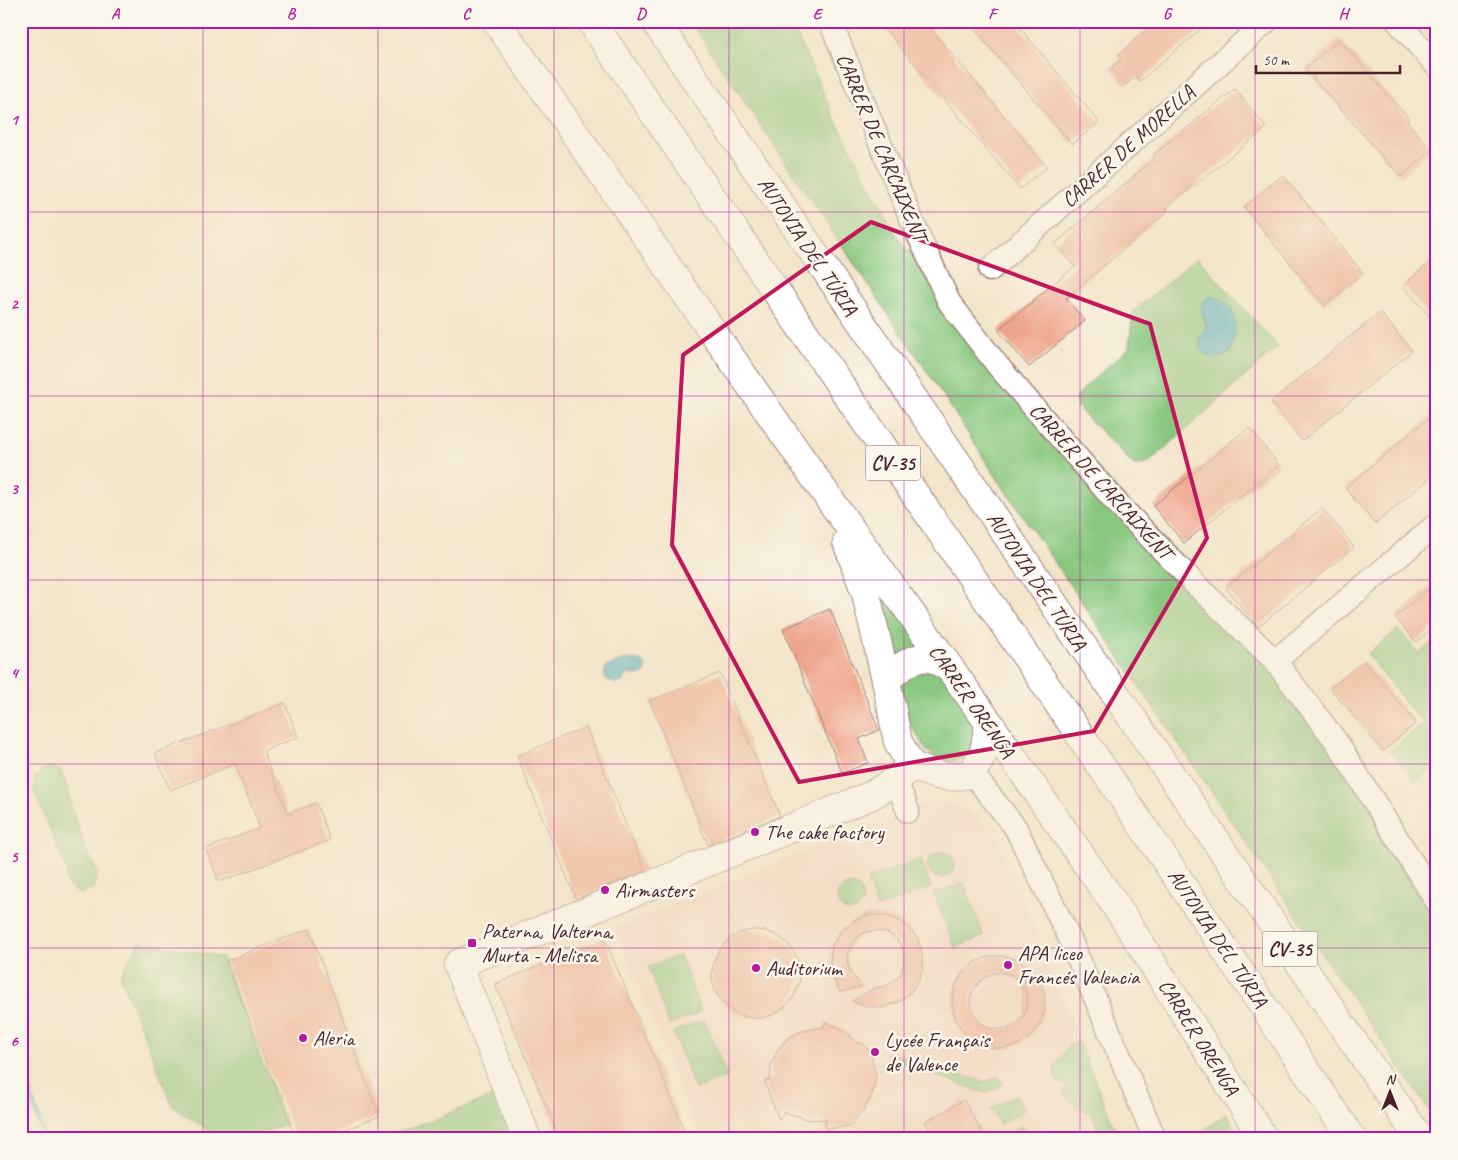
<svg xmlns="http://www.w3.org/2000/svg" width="1458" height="1160" viewBox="0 0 1458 1160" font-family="Caveat,sans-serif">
  <rect width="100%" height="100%" fill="#fbf7ec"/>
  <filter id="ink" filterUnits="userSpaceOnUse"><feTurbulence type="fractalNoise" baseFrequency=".02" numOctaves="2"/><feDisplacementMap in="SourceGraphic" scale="10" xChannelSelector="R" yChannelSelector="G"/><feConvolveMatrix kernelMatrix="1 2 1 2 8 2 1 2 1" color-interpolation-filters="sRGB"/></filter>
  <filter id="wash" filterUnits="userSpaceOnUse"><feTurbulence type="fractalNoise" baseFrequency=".0096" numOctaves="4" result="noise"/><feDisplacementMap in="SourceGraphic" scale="20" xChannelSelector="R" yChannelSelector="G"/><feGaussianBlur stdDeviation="1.12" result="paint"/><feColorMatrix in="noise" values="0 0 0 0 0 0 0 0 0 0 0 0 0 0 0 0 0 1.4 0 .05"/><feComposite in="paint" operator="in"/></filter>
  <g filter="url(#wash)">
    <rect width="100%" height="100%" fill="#f3e5cb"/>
    <polygon fill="#f5d2c2" points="943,802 970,811 995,833 1120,1139 701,1139 614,928 925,804"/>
    <g fill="#87c77e" stroke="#687354">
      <polygon points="690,21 791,21 833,115 897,236 971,334 1270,653 1437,900 1437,1122 993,472 943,395"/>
      <polygon points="1197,257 1278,347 1147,464 1134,465 1077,407 1077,396 1086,386 1129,348 1133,312"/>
      <polygon points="860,556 922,646 895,659"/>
      <polygon points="1398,629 1419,653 1437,638 1437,763 1416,782 1390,751 1422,723 1367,654"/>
      <polygon points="938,669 975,721 977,736 969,752 963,758 956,760 948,762 941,760 926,750 895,698 900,675"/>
      <polygon points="48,767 61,771 69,792 72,810 85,847 97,872 95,887 79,894 67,884 66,868 34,791 35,777"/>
      <circle cx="941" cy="865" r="13"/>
      <polygon points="921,859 931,888 877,908 867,879"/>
      <polygon points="964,883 984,936 955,948 934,894"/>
      <circle cx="850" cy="898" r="13"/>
      <polygon points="140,942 222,957 286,1124 245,1139 222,1139 173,1107 120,976"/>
      <polygon points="680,955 701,1012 669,1025 648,967"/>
      <polygon points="705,1020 727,1077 695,1089 673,1032"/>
      <path d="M1079 1043 1119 1139H1096C1099 1125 1093 1113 1081 1108L1079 1109 1063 1093 1068 1083 1060 1084 1055 1077 1054 1068 1069 1045Z"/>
      <polygon points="887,1052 984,1082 999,1077 1003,1085 985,1093 887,1058"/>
      <polygon points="507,1091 525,1139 382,1139"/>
      <polygon points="1016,1095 1024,1110 999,1124 991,1108"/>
      <path d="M1227 1113C1232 1122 1234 1128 1233 1139H1191Z"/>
      <polygon points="1021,1126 1025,1128 1030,1139 1009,1139 1007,1135"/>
    </g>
    <g fill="#46adc5" stroke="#486678">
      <path d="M1209 296C1240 301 1238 329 1230 352 1221 357 1212 360 1204 353 1202 351 1199 349 1199 346 1198 340 1203 333 1206 327 1203 312 1195 308 1209 296Z"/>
      <path d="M626 659C634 660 641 660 646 665V672L639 676 628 674 622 682 617 684 607 680 604 675 606 667Z"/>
    </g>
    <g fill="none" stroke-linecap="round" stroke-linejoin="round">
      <polyline stroke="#46adc5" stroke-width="5.5" points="21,1065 45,1139"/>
    </g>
    <g id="blocks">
      <g fill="#efa38a" fill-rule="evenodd">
        <polygon points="894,21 924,21 1047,167 1020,189 885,29"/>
        <polygon points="968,21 1014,21 1099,122 1072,144"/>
        <polygon points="1156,21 1210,21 1140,81 1136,76 1126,85 1111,68 1121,59 1118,55"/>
        <polygon points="1339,39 1409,119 1407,121 1432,150 1401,177 1305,69"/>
        <polygon points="1235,89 1266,128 1166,208 1168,211 1066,298 1085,321 1029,367 998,330 1075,266 1055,244 1155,158 1153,155"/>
        <polygon points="1283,175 1363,273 1324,305 1244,207"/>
        <polygon points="1437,256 1437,324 1403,286"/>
        <polygon points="1380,312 1412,351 1302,441 1271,402"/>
        <polygon points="1437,411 1437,472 1375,524 1345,488"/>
        <polygon points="1249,427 1279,465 1184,543 1153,506"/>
        <polygon points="1322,508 1354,547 1258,627 1226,588"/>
        <polygon points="1437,582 1437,624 1416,642 1395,617"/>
        <polygon points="830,609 879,730 859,739 868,763 842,773 783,629"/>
        <polygon points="1364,661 1416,723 1383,751 1330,688"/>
        <polygon points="720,673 780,816 708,845 650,701"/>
        <polygon points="285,703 298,737 263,751 288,814 316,803 330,840 219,882 206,849 260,828 235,764 170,790 155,753"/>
        <polygon points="586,727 645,871 576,899 517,756"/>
        <polygon points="868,915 883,915 897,919 909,928 918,939 922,953 923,968 918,982 909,994 898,1002 884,1007 867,1007 852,1001 874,988 886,986 895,980 901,973 904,963 904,954 901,945 895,938 888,933 879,931 870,931 862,934 854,940 850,948 847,956 848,965 852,974 862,986 841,992 832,976 830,961 832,945 841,931 853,921"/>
        <polygon points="309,929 379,1116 321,1139 296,1139 226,961"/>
        <circle cx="756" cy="974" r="44"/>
        <polygon points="605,939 688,1139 560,1139 495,984"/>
        <path d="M991 956H1005L1019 960 1034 972 1040 980 1045 994V1009L1040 1023 1032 1035 1020 1044 1006 1048H990L975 1042 963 1032 955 1018 952 1002 955 986 963 972 975 962ZM993 973H1002L1011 975 1018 980 1024 987 1027 996V1005L1024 1015 1018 1022 1009 1028 1000 1029 990 1028 981 1024 975 1016 971 1007 970 998 973 990 981 980Z"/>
        <polygon points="825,1022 842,1029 858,1043 864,1044 871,1054 876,1076 875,1083 871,1096 863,1111 850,1126 825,1129 826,1119 810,1120 784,1112 779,1120 764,1081 770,1080 771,1065 777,1051 786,1040 799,1032 824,1027"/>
        <polygon points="964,1100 986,1139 935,1139 925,1122"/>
      </g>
    </g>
  </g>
  <g filter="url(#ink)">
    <use href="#blocks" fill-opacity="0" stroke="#9e827b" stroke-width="1"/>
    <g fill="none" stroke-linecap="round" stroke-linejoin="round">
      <g stroke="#9e827b" stroke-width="25">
        <g id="street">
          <polyline points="830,21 912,221 949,302 998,366 1115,501 1194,583 1275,661 1336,741 1437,902"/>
          <polyline points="1397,21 1437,66"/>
          <polyline points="990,270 1267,21"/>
          <polyline points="1275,661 1437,524"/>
          <polyline points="972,773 1015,827 1070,939 1155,1139"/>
          <polyline points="896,780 908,811"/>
        </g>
      </g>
      <g stroke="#9e827b" stroke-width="30">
        <g id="secondary">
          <polyline points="496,21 835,507 989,723 1120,912 1264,1139"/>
          <polyline points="847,542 866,594 886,680 898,742 911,765"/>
          <path d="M886 680C899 668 913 655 932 658 937 660 944 665 949 668"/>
          <path d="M911 765C936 776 945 780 972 773L984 752 989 723"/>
          <polyline points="527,1139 458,964 872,795 896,780 911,765"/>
        </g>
      </g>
      <g stroke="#9e827b" stroke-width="30">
        <g id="highway">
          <polyline points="591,21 1160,852 1352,1139"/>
          <polyline points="655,21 1420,1139"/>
        </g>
      </g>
      <use href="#street" stroke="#fff" stroke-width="22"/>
      <use href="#secondary" stroke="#fff" stroke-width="28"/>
      <use href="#highway" stroke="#fff" stroke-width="28"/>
    </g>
  </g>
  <path d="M0 0H1458V1160H0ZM871 222 1150 324 1207 538 1094 731 799 782 672 545 683 355Z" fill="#f3e5cb" fill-opacity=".55" fill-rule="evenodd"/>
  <path fill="none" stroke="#c2185b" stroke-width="4" stroke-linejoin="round" d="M871 222 1150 324 1207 538 1094 731 799 782 672 545 683 355Z"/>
  <path fill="none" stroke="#b5179e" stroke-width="1" stroke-opacity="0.55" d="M203 21V1139M378 21V1139M554 21V1139M729 21V1139M904 21V1139M1080 21V1139M1255 21V1139M21 212H1437M21 396H1437M21 580H1437M21 764H1437M21 948H1437"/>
  <g fill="#b5179e" stroke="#fbf7ec" stroke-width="2">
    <circle cx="755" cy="832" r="5"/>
    <circle cx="605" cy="890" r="5"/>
    <rect x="467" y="938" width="10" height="10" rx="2.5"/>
    <circle cx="1008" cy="965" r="5"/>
    <circle cx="756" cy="968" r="5"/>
    <circle cx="303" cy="1038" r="5"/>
    <circle cx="875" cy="1052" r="5"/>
  </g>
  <g text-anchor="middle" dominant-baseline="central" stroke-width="5" stroke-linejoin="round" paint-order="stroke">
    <g fill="#fbf7ec" stroke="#7f6065" stroke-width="1">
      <rect x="865.5" y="445.5" width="55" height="35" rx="4"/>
      <rect x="1262.5" y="931.5" width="55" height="35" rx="4"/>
    </g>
    <g font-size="20" font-weight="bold" fill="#4a1f2b">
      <text x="893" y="463">CV-35</text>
      <text x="1290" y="949">CV-35</text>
    </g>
    <g font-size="21" fill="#4a1f2b" stroke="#fbf7ec">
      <text transform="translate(1128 146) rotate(-42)">CARRER DE MORELLA</text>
      <text transform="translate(882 147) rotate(67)">CARRER DE CARCAIXENT</text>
      <text transform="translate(808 246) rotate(56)">AUTOVIA DEL TÚRIA</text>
      <text transform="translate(1101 481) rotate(48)">CARRER DE CARCAIXENT</text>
      <text transform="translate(1037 581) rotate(56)">AUTOVIA DEL TÚRIA</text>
      <text transform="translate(972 701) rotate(55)">CARRER ORENGA</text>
      <text transform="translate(1218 938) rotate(56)">AUTOVIA DEL TÚRIA</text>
      <text transform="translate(1199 1037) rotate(58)">CARRER ORENGA</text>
    </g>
    <g font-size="21" fill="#4a1f2b" stroke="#fbf7ec" text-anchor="start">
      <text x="765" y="832">The cake factory</text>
      <text x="615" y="890">Airmasters</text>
      <text x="482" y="931">Paterna, Valterna,<tspan x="482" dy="24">Murta - Melissa</tspan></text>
      <text x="1018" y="953">APA liceo<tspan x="1018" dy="24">Francés Valencia</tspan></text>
      <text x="766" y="968">Auditorium</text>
      <text x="313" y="1038">Aleria</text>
      <text x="885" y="1040">Lycée Français<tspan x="885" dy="24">de Valence</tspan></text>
    </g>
  </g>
  <rect width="1458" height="1160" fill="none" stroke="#fbf7ec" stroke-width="55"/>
  <g transform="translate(1390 1092)" stroke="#fbf7ec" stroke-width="4" paint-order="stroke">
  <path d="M0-4L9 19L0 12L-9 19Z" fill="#4a1f2b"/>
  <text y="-8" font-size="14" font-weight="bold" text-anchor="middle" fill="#4a1f2b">N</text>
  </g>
  <path d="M1256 65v8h144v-8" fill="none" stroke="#4a1f2b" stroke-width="2.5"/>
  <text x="1263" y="65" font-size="15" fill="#4a1f2b" stroke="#fbf7ec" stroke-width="4" paint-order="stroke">50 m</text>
  <rect x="28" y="28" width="1402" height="1104" fill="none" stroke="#b5179e" stroke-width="2"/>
  <g font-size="16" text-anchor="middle" font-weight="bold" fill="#b5179e">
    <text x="115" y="19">A</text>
    <text x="291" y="19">B</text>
    <text x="466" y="19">C</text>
    <text x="641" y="19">D</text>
    <text x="817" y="19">E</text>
    <text x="992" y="19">F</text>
    <text x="1167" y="19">G</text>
    <text x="1343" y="19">H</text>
    <text x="14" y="125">1</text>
    <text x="14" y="309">2</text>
    <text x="14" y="494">3</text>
    <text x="14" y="678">4</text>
    <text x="14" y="862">5</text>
    <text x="14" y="1046">6</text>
  </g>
</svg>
